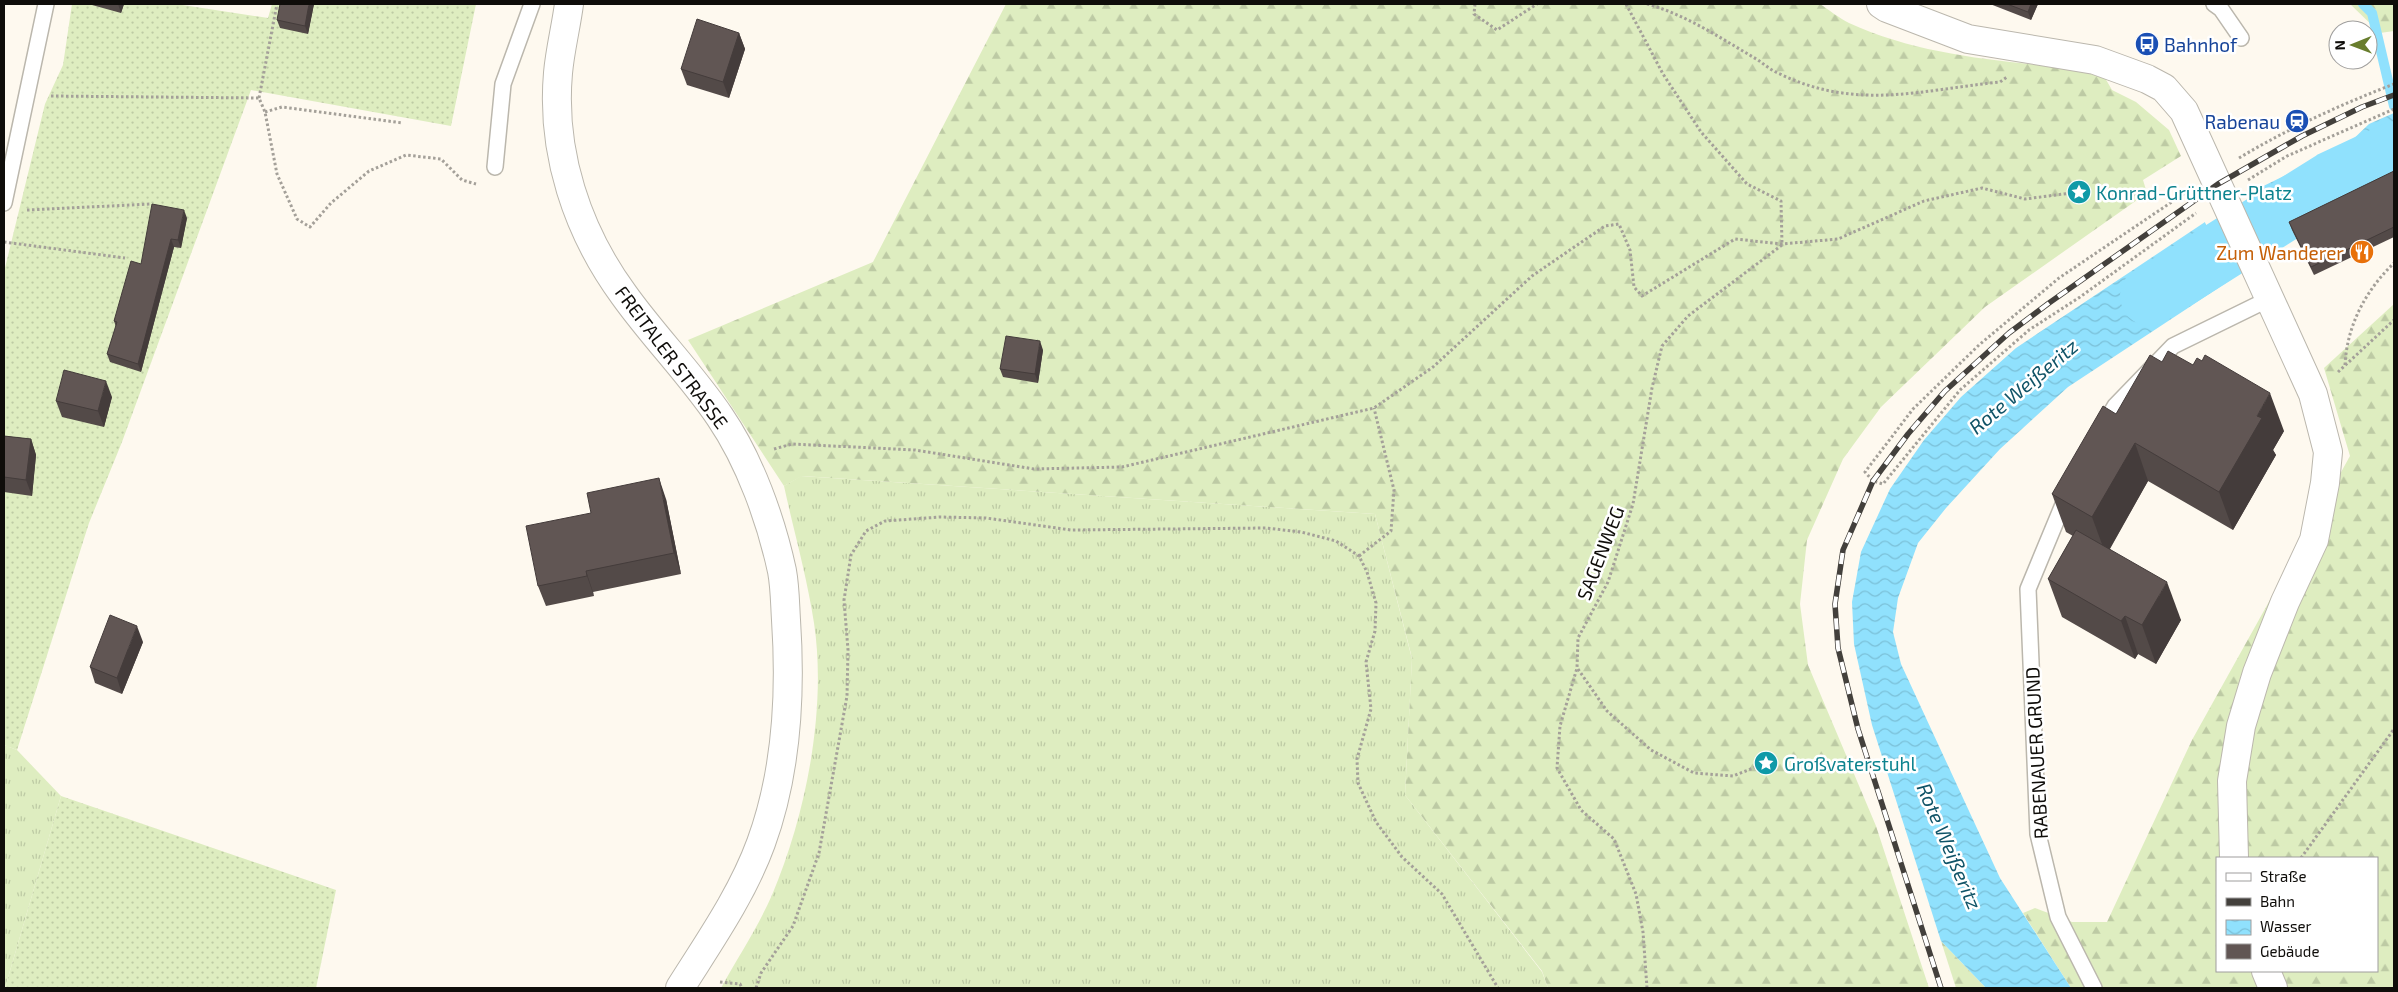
<svg xmlns="http://www.w3.org/2000/svg" width="2398" height="992" viewBox="0 0 2398 992" font-family="'Exo 2',sans-serif">
  <defs>
    <pattern id="grass-tufts" width="24" height="20" patternUnits="userSpaceOnUse" patternTransform="scale(1.25)"><rect width="24" height="20" fill="#deedc0"/><path d="M3 7l-1-3M5 7V3M7 7l1-3M15 17l-1-3M17 17v-4M19 17l1-3" fill="none" stroke="#bdcaa4"/></pattern>
    <pattern id="forest-firs" width="22" height="20" patternUnits="userSpaceOnUse" patternTransform="scale(1.25)"><rect width="22" height="20" fill="#deedc0"/><path d="M5 1l3.5 6h-7zM16 11l3.5 6h-7z" fill="#bdcaa4"/></pattern>
    <pattern id="garden-dots" width="8" height="8" patternUnits="userSpaceOnUse" patternTransform="scale(1.25)"><rect width="8" height="8" fill="#deedc0"/><path d="M2 2h.1M6 6h.1" fill="none" stroke="#bdcaa4" stroke-width="1.8" stroke-linecap="round"/></pattern>
    <pattern id="water-waves" width="16" height="10" patternUnits="userSpaceOnUse" patternTransform="scale(1.25)"><rect width="16" height="10" fill="#90e1fd"/><path d="M0 5q4-4 8 0t8 0" fill="none" stroke="#7bc0d8"/></pattern>
  </defs>
  <rect width="100%" height="100%" fill="#fef9ef"/>
  <g fill="url(#grass-tufts)">
    <path d="M801 476 1375 514 1412 659 1405 795 1542 972 1548 988H721C738 957 758 927 772 895 806 815 827 709 814 623 807 577 794 532 784 486Z"/>
    <polygon points="4,745 17,750 61,796 5,988"/>
  </g>
  <g fill="url(#forest-firs)" fill-rule="evenodd">
    <path d="M1006 4H1820C1829 10 1839 18 1849 23 1928 59 2016 62 2101 71L2112 90 2136 102 2169 130 2181 156 2143 180 2147 193 1985 307 1881 407 1843 459 1807 540 1800 604 1808 665 1876 826 1929 988H1548L1542 971 1405 795 1412 658 1375 514 802 476 784 486 688 340 873 262Z"/>
    <polygon points="2350,4 2394,4 2394,31 2380,33"/>
    <path d="M2394 304V988H2071L2023 913 2035 908 2072 922H2107L2192 740 2350 456 2324 368ZM2217 858H2377V971H2217Z"/>
    <polygon points="1941,941 1986,988 1956,988"/>
  </g>
  <g fill="url(#garden-dots)">
    <polygon points="72,4 176,4 268,18 272,4 476,4 451,126 251,90 122,442 89,523 17,750 4,745 4,272 45,104 63,65"/>
    <polygon points="61,796 336,890 316,988 5,988"/>
  </g>
  <g fill="url(#water-waves)">
    <polygon points="2394,113 2394,179 2292,230 2270,244 2247,194 2346,146 2369,124"/>
    <polygon points="2205,222 2232,279 2068,387 2000,449 1946,508 1918,543 1898,598 1893,632 1901,664 2000,878 2071,988 1986,988 1941,941 1872,725 1854,644 1852,602 1861,552 1890,489 1924,440 1961,397 2016,348"/>
  </g>
  <g fill="#fef9ef">
    <polygon points="2247,194 2270,244 2268,245 2245,195"/>
    <polygon points="2207,221 2234,277 2232,279 2205,222"/>
  </g>
  <g fill="none" stroke-linecap="round" stroke-linejoin="round">
    <polyline stroke="#90e1fd" stroke-width="10" points="2363,4 2372,13 2394,106"/>
    <polyline stroke="#90e1fd" stroke-width="60" points="2150,296 2332,181 2394,152"/>
    <g stroke="#bbb7ad" stroke-width="18">
      <g id="service">
        <polyline points="2214,4 2221,9 2241,38"/>
        <polyline points="495,167 503,84 532,4"/>
        <polyline points="4,203 46,4"/>
        <polyline points="2102,428 2115,406 2173,346 2271,298"/>
        <polyline points="2067,495 2028,589 2038,834 2058,917 2094,988"/>
      </g>
    </g>
    <g stroke="#bbb7ad" stroke-width="30">
      <g id="tertiary">
        <polyline points="1881,4 1887,8 1968,39 2095,60 2147,79 2164,88 2184,111 2313,394 2328,452 2325,483 2314,540 2285,602 2257,673 2241,726 2232,781 2234,858"/>
        <polyline points="2266,971 2273,988"/>
      </g>
    </g>
    <g stroke="#bbb7ad" stroke-width="30">
      <path id="secondary" d="M569 4C566 27 560 50 558 73 551 152 577 231 624 295 654 337 691 374 720 417 750 461 771 520 782 571 785 587 785 604 786 620 791 694 787 772 761 843 742 895 709 942 680 988"/>
    </g>
    <g stroke="#a4a099" stroke-width="3" stroke-dasharray="2.5 2.5" stroke-linecap="butt">
      <polyline points="1475,4 1474,14 1497,30 1537,4"/>
      <polyline points="1626,4 1663,74 1701,132 1747,184 1781,201 1782,244"/>
      <path d="M1647 4C1687 15 1722 39 1758 60 1765 65 1772 71 1780 74 1857 111 1921 90 2000 82L2007 77"/>
      <polyline points="51,96 259,98 265,112 277,174 297,219 310,227 331,203 369,171 406,155 441,159 462,180 476,184"/>
      <polyline points="259,98 277,4"/>
      <polyline points="265,112 282,107 403,123"/>
      <path d="M2239 158C2289 128 2340 105 2394 84"/>
      <polyline points="2248,180 2287,156 2394,109"/>
      <polyline points="2188,191 2059,278 1979,345 1913,409 1865,472 1873,481 1883,484 1960,390 2029,330 2080,297 2196,213"/>
      <polyline points="27,210 151,204"/>
      <polyline points="4,242 125,258"/>
      <path d="M2345 365C2347 325 2366 290 2394 263"/>
      <polyline points="2338,372 2394,320"/>
      <polyline points="774,449 792,444 915,450 1034,469 1122,467 1374,408 1433,367 1532,276 1605,226 1619,224 1630,250 1634,287 1642,296 1735,239 1782,244 1838,239 1924,201 1982,188 2025,199 2079,192"/>
      <polyline points="1359,556 1391,531 1394,490 1374,408"/>
      <polyline points="1578,669 1607,711 1651,750 1694,773 1733,776 1766,763"/>
      <polyline points="2301,858 2394,729"/>
      <polyline points="720,982 740,984 742,988"/>
      <polyline points="756,988 761,973 793,926 819,853 847,696 848,650 844,600 851,555 866,531 885,521 940,517 986,518 1071,530 1266,528 1301,532 1336,541 1359,556 1367,572 1376,603 1375,631 1366,662 1371,709 1357,759 1358,783 1376,822 1402,857 1442,894 1498,988"/>
      <polyline points="1647,988 1643,932 1636,894 1614,839 1581,810 1557,768 1560,726 1577,668 1578,638 1608,582 1633,504 1652,388 1662,346 1688,316 1782,245"/>
    </g>
    <use href="#service" stroke="#fff" stroke-width="15"/>
    <use href="#tertiary" stroke="#fff" stroke-width="28"/>
    <use href="#secondary" stroke="#fff" stroke-width="28"/>
    <g stroke="#43403c" stroke-width="5.5">
      <polyline id="rail" points="1941,988 1858,729 1838,648 1835,604 1843,550 1873,481 1908,434 1945,391 2009,333 2049,303 2218,184 2302,136 2362,107 2394,95"/>
    </g>
    <use href="#rail" stroke="#fff" stroke-width="4" stroke-dasharray="11" stroke-linecap="butt"/>
  </g>
  <g fill="#534a48">
    <polygon points="92,4 124,4 121,13 92,5"/>
    <polygon points="314,4 308,34 280,28 277,20"/>
    <polygon points="1990,4 2038,4 2031,20"/>
    <polygon points="739,33 745,49 729,98 687,85 681,69"/>
    <polygon points="2394,171 2394,237 2314,275 2292,230 2289,222"/>
    <polygon points="187,218 181,248 174,247 141,372 110,362 107,354 116,327 114,321 141,264"/>
    <polygon points="1043,350 1038,383 1003,377 1000,369"/>
    <polygon points="112,397 104,427 62,417 56,401"/>
    <polygon points="2116,414 2284,431 2273,450 2276,455 2233,530 2148,481 2110,549 2181,620 2156,664 2138,654 2135,659 2062,617 2048,579 2073,536 2066,532 2052,494"/>
    <polygon points="4,436 31,439 36,455 32,496 4,492"/>
    <polygon points="666,499 681,574 593,592 594,596 546,606 538,586"/>
    <polygon points="143,642 122,694 95,683 90,667"/>
  </g>
  <g fill="#443c3b">
    <polygon points="118,4 124,4 121,13"/>
    <polygon points="309,4 314,4 308,34 305,26"/>
    <polygon points="2031,4 2038,4 2031,20 2028,12"/>
    <polygon points="739,33 745,49 729,98 723,82"/>
    <polygon points="184,210 187,218 181,248 178,240"/>
    <polygon points="171,239 174,247 141,372 138,364"/>
    <polygon points="1040,341 1043,350 1038,383 1035,374"/>
    <polygon points="106,381 112,397 104,427 98,411"/>
    <polygon points="2270,393 2284,431 2273,450 2276,455 2233,530 2219,492 2257,416"/>
    <polygon points="31,439 36,455 32,496 26,480"/>
    <polygon points="2135,443 2148,481 2106,555 2092,517"/>
    <polygon points="659,478 666,499 681,574 674,553"/>
    <polygon points="586,571 593,592 594,596 587,576"/>
    <polygon points="2167,582 2181,620 2156,664 2142,625"/>
    <polygon points="2125,616 2138,654 2135,659 2121,621"/>
    <polygon points="137,626 143,642 122,694 117,678"/>
  </g>
  <g fill="#615654" stroke="#443c3b">
    <polygon points="280,4 309,4 305,26 277,20"/>
    <polygon points="2007,4 2031,4 2028,12"/>
    <polygon points="697,19 739,33 723,82 681,69"/>
    <polygon points="2394,171 2394,227 2311,267 2289,222"/>
    <polygon points="152,204 184,210 178,240 171,239 138,364 107,354 117,322 114,321 131,261 141,264"/>
    <polygon points="1006,336 1040,341 1035,374 1000,369"/>
    <polygon points="2168,351 2193,365 2197,358 2202,361 2205,355 2270,393 2257,416 2262,418 2219,492 2135,443 2092,517 2052,494 2103,406 2116,414 2150,355 2162,362"/>
    <polygon points="64,370 106,381 98,411 56,401"/>
    <polygon points="4,436 31,439 26,480 4,477"/>
    <polygon points="659,478 674,553 586,571 587,576 538,586 526,526 591,513 587,493"/>
    <polygon points="2076,530 2167,582 2142,625 2125,616 2121,621 2048,579"/>
    <polygon points="110,615 137,626 117,678 90,667"/>
  </g>
  <defs>
    <g id="bus-disc" transform="scale(1.25)"><circle r="9.5" fill="#1a4fb4" stroke="#fff"/><path d="M-5-6H5V4H4V6H2V4H-2V6H-4V4H-5ZM-3.5-4V0h7V-4ZM-3.5 1.2v1.5H-2V1.2ZM2 1.2v1.5H3.5V1.2Z" fill="#fff"/></g>
    <g id="station-disc" transform="scale(1.25)"><circle r="9.5" fill="#1a4fb4" stroke="#fff"/><path d="M-3-6H3Q5-6 5-4V2Q5 4 3 4L4.5 6H3L1.5 4h-3L-3 6H-4.5L-3 4Q-5 4-5 2V-4Q-5-6-3-6ZM-3.5-4v3h7v-3ZM-3.5 1v1.5H-2V1ZM2 1v1.5H3.5V1Z" fill="#fff"/></g>
    <g id="sight-disc" transform="scale(1.25)"><circle r="9.5" fill="#0f9aa8" stroke="#fff"/><path d="M0-6L1.8-2.2L6-1.7L2.9 1.2L3.7 5.4L0 3.3L-3.7 5.4L-2.9 1.2L-6-1.7L-1.8-2.2Z" fill="#fff"/></g>
    <g id="restaurant-disc" transform="scale(1.25)"><circle r="9.5" fill="#e8710a" stroke="#fff"/><path d="M-5-6h1v4h1v-4h1v4h1v-4h1v5L-1.5 .5V6h-2V.5L-5-1ZM5-6V6H3V1.5H1.5Q1.5-4 5-6Z" fill="#fff"/></g>
  </defs>
  <g fill-rule="evenodd">
    <use href="#bus-disc" x="2147" y="44"/>
    <use href="#station-disc" x="2297" y="121"/>
    <use href="#sight-disc" x="2079" y="192"/>
    <use href="#restaurant-disc" x="2362" y="252"/>
    <use href="#sight-disc" x="1766" y="763"/>
  </g>
  <g text-anchor="middle" dominant-baseline="central" stroke-width="5" stroke-linejoin="round" paint-order="stroke">
    <g font-size="19" fill="#164399" stroke="#fff" text-anchor="start">
      <text x="2164" y="44">Bahnhof</text>
      <text x="2280" y="121" text-anchor="end">Rabenau</text>
    </g>
    <g font-size="19" fill="#0d838f" stroke="#fff" text-anchor="start">
      <text x="2096" y="192">Konrad-Grüttner-Platz</text>
      <text x="1784" y="763">Großvaterstuhl</text>
    </g>
    <g font-size="19" fill="#c56008" stroke="#fff" text-anchor="end">
      <text x="2344" y="252">Zum Wanderer</text>
    </g>
    <g font-size="19" fill="#0f0d0a" stroke="#fff">
      <text transform="translate(672 357) rotate(53)">FREITALER STRASSE</text>
      <text transform="translate(1600 553) rotate(-69)">SAGENWEG</text>
      <text transform="translate(2036 753) rotate(-93)">RABENAUER GRUND</text>
    </g>
    <g font-size="20" font-style="italic" fill="#0f5367" stroke="#fff">
      <text transform="translate(2023 386) rotate(-40)">Rote Weißeritz</text>
      <text transform="translate(1950 846) rotate(67)">Rote Weißeritz</text>
    </g>
  </g>
  <rect width="2398" height="992" fill="none" stroke="#0f0d0a" stroke-width="10"/>
  <rect x="2216" y="857" width="162" height="115" fill="#ffffff" stroke="#9f9e9d"/>
  <rect x="2226" y="873" width="25" height="8" fill="#ffffff" stroke="#9f9e9d"/>
  <text x="2260" y="882" font-size="15" fill="#0f0d0a">Straße</text>
  <rect x="2226" y="898" width="25" height="8" fill="#43403c" stroke="#9f9e9d"/>
  <text x="2260" y="907" font-size="15" fill="#0f0d0a">Bahn</text>
  <rect x="2226" y="920" width="25" height="15" fill="url(#water-waves)" stroke="#9f9e9d"/>
  <text x="2260" y="932" font-size="15" fill="#0f0d0a">Wasser</text>
  <rect x="2226" y="944" width="25" height="15" fill="#615654" stroke="#9f9e9d"/>
  <text x="2260" y="957" font-size="15" fill="#0f0d0a">Gebäude</text>
  <g transform="translate(2353 45) rotate(269)"><circle r="24" fill="#ffffff" stroke="#9f9e9d"/>
  <path d="M0-4L9 19L0 12L-9 19Z" fill="#687d2d"/>
  <text y="-8" font-size="14" font-weight="bold" text-anchor="middle" fill="#0f0d0a">N</text>
  </g>
</svg>
